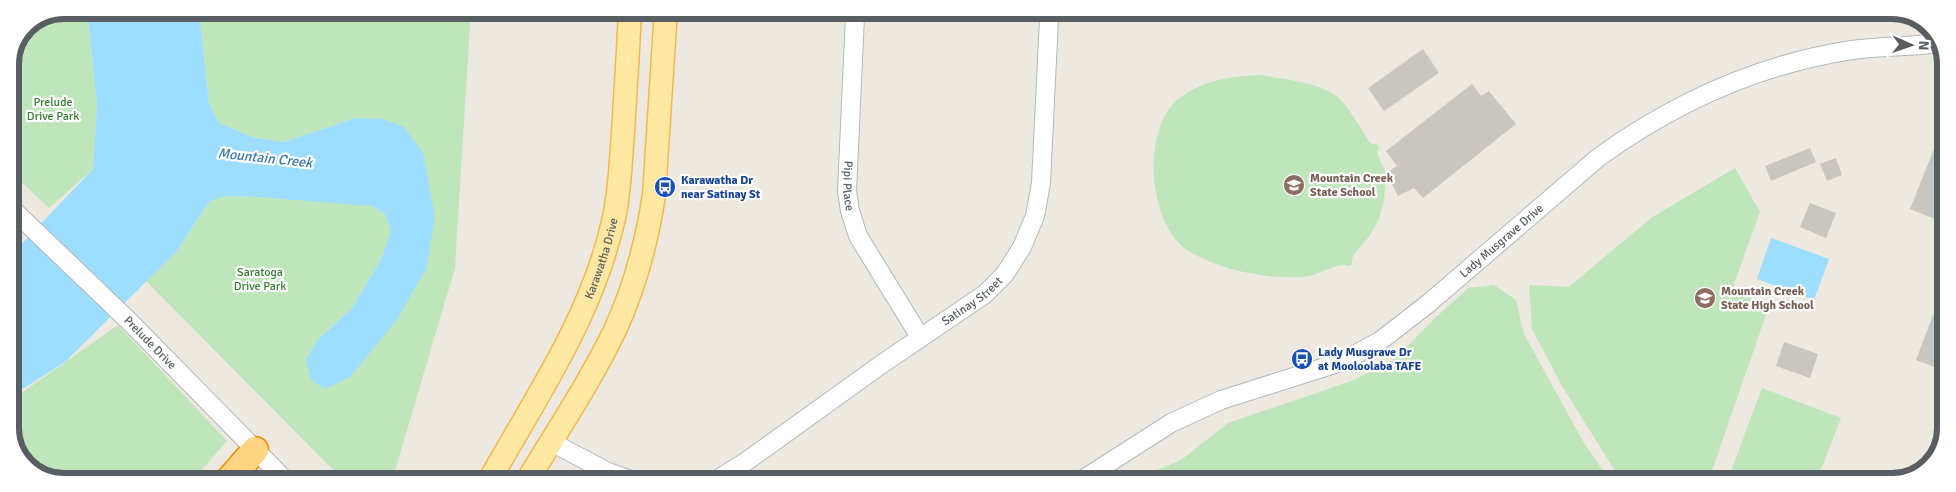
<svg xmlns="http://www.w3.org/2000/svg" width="1956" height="492" viewBox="0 0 1956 492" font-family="Signika,sans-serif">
  <rect width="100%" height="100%" fill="#ede9e0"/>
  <g fill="#bfe5bb">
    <polygon points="64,10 87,10 97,105 93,169 49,208 10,171 10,64 26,26"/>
    <polygon points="199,10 471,10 455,268 392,481 344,481 146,281 177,251 209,202 223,196 257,197 349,203 372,206 385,214 391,231 381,259 352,308 318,338 426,269 355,118 284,142 252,137 219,123 209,103"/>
    <path d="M1260 75C1282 79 1322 82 1339 98 1350 109 1361 129 1370 143L1379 145 1377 153 1386 173 1384 202 1378 221 1369 237 1353 255 1351 266C1334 262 1321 275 1304 277 1267 279 1223 271 1190 252 1147 227 1140 126 1181 97 1207 79 1229 77 1260 75Z"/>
    <polygon points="1735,168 1760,212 1734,284 1737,292 1769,306 1708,482 1622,482 1562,386 1532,329 1529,285 1569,287 1651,218"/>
    <polygon points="1494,285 1516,300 1524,334 1584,443 1611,482 1153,482 1150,473 1181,460 1228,423 1354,380 1395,359 1433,320 1468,288"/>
    <polygon points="118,325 227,441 192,481 53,481 24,464 10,435 10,401"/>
    <polygon points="1762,388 1841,418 1816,482 1727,482"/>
  </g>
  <g fill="#9dddff">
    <polygon points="87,10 199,10 209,103 219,123 252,137 284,142 355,118 383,119 404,127 423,153 435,217 426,269 396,321 350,377 325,389 311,380 306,360 318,339 352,308 381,259 391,231 385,214 372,206 257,197 223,196 209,202 177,251 65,362 10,397 10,256 93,169 97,105"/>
    <polygon points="1771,238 1829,259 1814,300 1757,279"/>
  </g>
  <g fill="#c9c5bf">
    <polygon points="1490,11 1524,11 1523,19 1490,13"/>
    <polygon points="1423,49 1439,73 1384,111 1368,88"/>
    <polygon points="1472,84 1481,96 1489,91 1516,124 1423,198 1414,188 1398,196 1386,173 1397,166 1386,151"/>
    <polygon points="1944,124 1945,125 1945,223 1910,209"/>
    <polygon points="1810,148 1816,162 1771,181 1765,166"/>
    <polygon points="1836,158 1842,175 1827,181 1820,164"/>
    <polygon points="1810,203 1836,213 1826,238 1800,227"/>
    <polygon points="1945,284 1945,371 1916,360"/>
    <polygon points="1784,342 1818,354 1810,378 1776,366"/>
  </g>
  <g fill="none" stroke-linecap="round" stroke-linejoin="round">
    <g stroke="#b3b7bb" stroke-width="20">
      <g id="minor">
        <path id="s1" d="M855 16 847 191 850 211 858 236 920 337"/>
        <path id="s2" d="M10 207 130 322 286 481"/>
        <polyline points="551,442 608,472 633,481"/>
        <path id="s3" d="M715 481 744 463 879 366 985 294 1005 274 1022 247 1035 216 1041 183 1049 19 1048 11"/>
        <path id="s4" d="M1079 482 1171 423 1221 400 1341 362 1380 341 1429 303 1599 157C1674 103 1760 64 1852 50 1881 46 1910 47 1939 43"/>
      </g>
    </g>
    <g stroke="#f5b850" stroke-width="25">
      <g id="major">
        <path id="s5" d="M489 481C536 397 591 318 613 222 619 198 620 172 622 147 625 101 628 56 630 10"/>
        <path d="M527 481C557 431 590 382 615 330 635 287 647 241 654 195L666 10"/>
      </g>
    </g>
    <g stroke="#ec8e00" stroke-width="29">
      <polyline id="highway" points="228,481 255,450"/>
    </g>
    <use href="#minor" stroke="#fff" stroke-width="18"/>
    <use href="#major" stroke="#ffe8a2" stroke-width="22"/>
    <use href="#highway" stroke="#ffd584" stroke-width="26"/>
  </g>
  <defs>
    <g id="school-disc" transform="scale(1.125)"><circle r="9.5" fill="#8d6e63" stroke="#fff"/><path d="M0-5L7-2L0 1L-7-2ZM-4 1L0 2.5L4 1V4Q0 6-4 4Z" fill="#fff"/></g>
    <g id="bus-disc" transform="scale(1.125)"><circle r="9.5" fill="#1a4fb4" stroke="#fff"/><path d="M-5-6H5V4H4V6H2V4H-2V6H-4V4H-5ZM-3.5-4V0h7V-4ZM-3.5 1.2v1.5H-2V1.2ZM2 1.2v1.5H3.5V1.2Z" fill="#fff"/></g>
  </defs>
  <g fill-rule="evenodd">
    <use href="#school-disc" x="1294" y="185"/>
    <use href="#bus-disc" x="665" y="187"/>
    <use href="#school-disc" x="1705" y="298"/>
    <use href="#bus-disc" x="1302" y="359"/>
  </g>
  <g text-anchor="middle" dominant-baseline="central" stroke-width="4.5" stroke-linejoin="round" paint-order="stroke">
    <g font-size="12" fill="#348130" stroke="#fff">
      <text x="53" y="102">Prelude<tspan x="53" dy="14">Drive Park</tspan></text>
      <text x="260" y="272">Saratoga<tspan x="260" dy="14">Drive Park</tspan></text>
    </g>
    <g font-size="12" font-weight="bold" fill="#785e54" stroke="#fff" text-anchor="start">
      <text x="1310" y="178">Mountain Creek<tspan x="1310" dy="14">State School</tspan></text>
      <text x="1721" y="291">Mountain Creek<tspan x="1721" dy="14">State High School</tspan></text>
    </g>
    <g font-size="12" font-weight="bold" fill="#164399" stroke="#fff" text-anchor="start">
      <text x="681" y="180">Karawatha Dr<tspan x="681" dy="14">near Satinay St</tspan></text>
      <text x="1318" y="352">Lady Musgrave Dr<tspan x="1318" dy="14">at Mooloolaba TAFE</tspan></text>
    </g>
    <g font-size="12" fill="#595e62" stroke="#fff">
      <text stroke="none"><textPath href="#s1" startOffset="170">Pipi Place</textPath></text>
      <text stroke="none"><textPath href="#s4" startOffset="492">Lady Musgrave Drive</textPath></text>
      <text stroke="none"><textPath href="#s5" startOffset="250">Karawatha Drive</textPath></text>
      <text stroke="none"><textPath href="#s3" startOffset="314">Satinay Street</textPath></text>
      <text stroke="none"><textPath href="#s2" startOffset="195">Prelude Drive</textPath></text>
    </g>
    <g font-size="14" font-style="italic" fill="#3679aa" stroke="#fff">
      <text transform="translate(265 158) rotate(6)">Mountain Creek</text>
    </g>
  </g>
  <path d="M0 0H1956V492H0ZM64 19H1892A45 45 0 0 1 1937 64V428A45 45 0 0 1 1892 473H64A45 45 0 0 1 19 428V64A45 45 0 0 1 64 19Z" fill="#fff" fill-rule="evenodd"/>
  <path fill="none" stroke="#595e62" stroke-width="6" d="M64 19H1892A45 45 0 0 1 1937 64V428A45 45 0 0 1 1892 473H64A45 45 0 0 1 19 428V64A45 45 0 0 1 64 19Z"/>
  <g transform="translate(1911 45) rotate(92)" stroke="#ffffff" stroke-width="4" paint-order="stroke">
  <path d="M0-4L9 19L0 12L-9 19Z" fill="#595e62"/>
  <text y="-8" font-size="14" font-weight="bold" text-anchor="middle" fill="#595e62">N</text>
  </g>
</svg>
